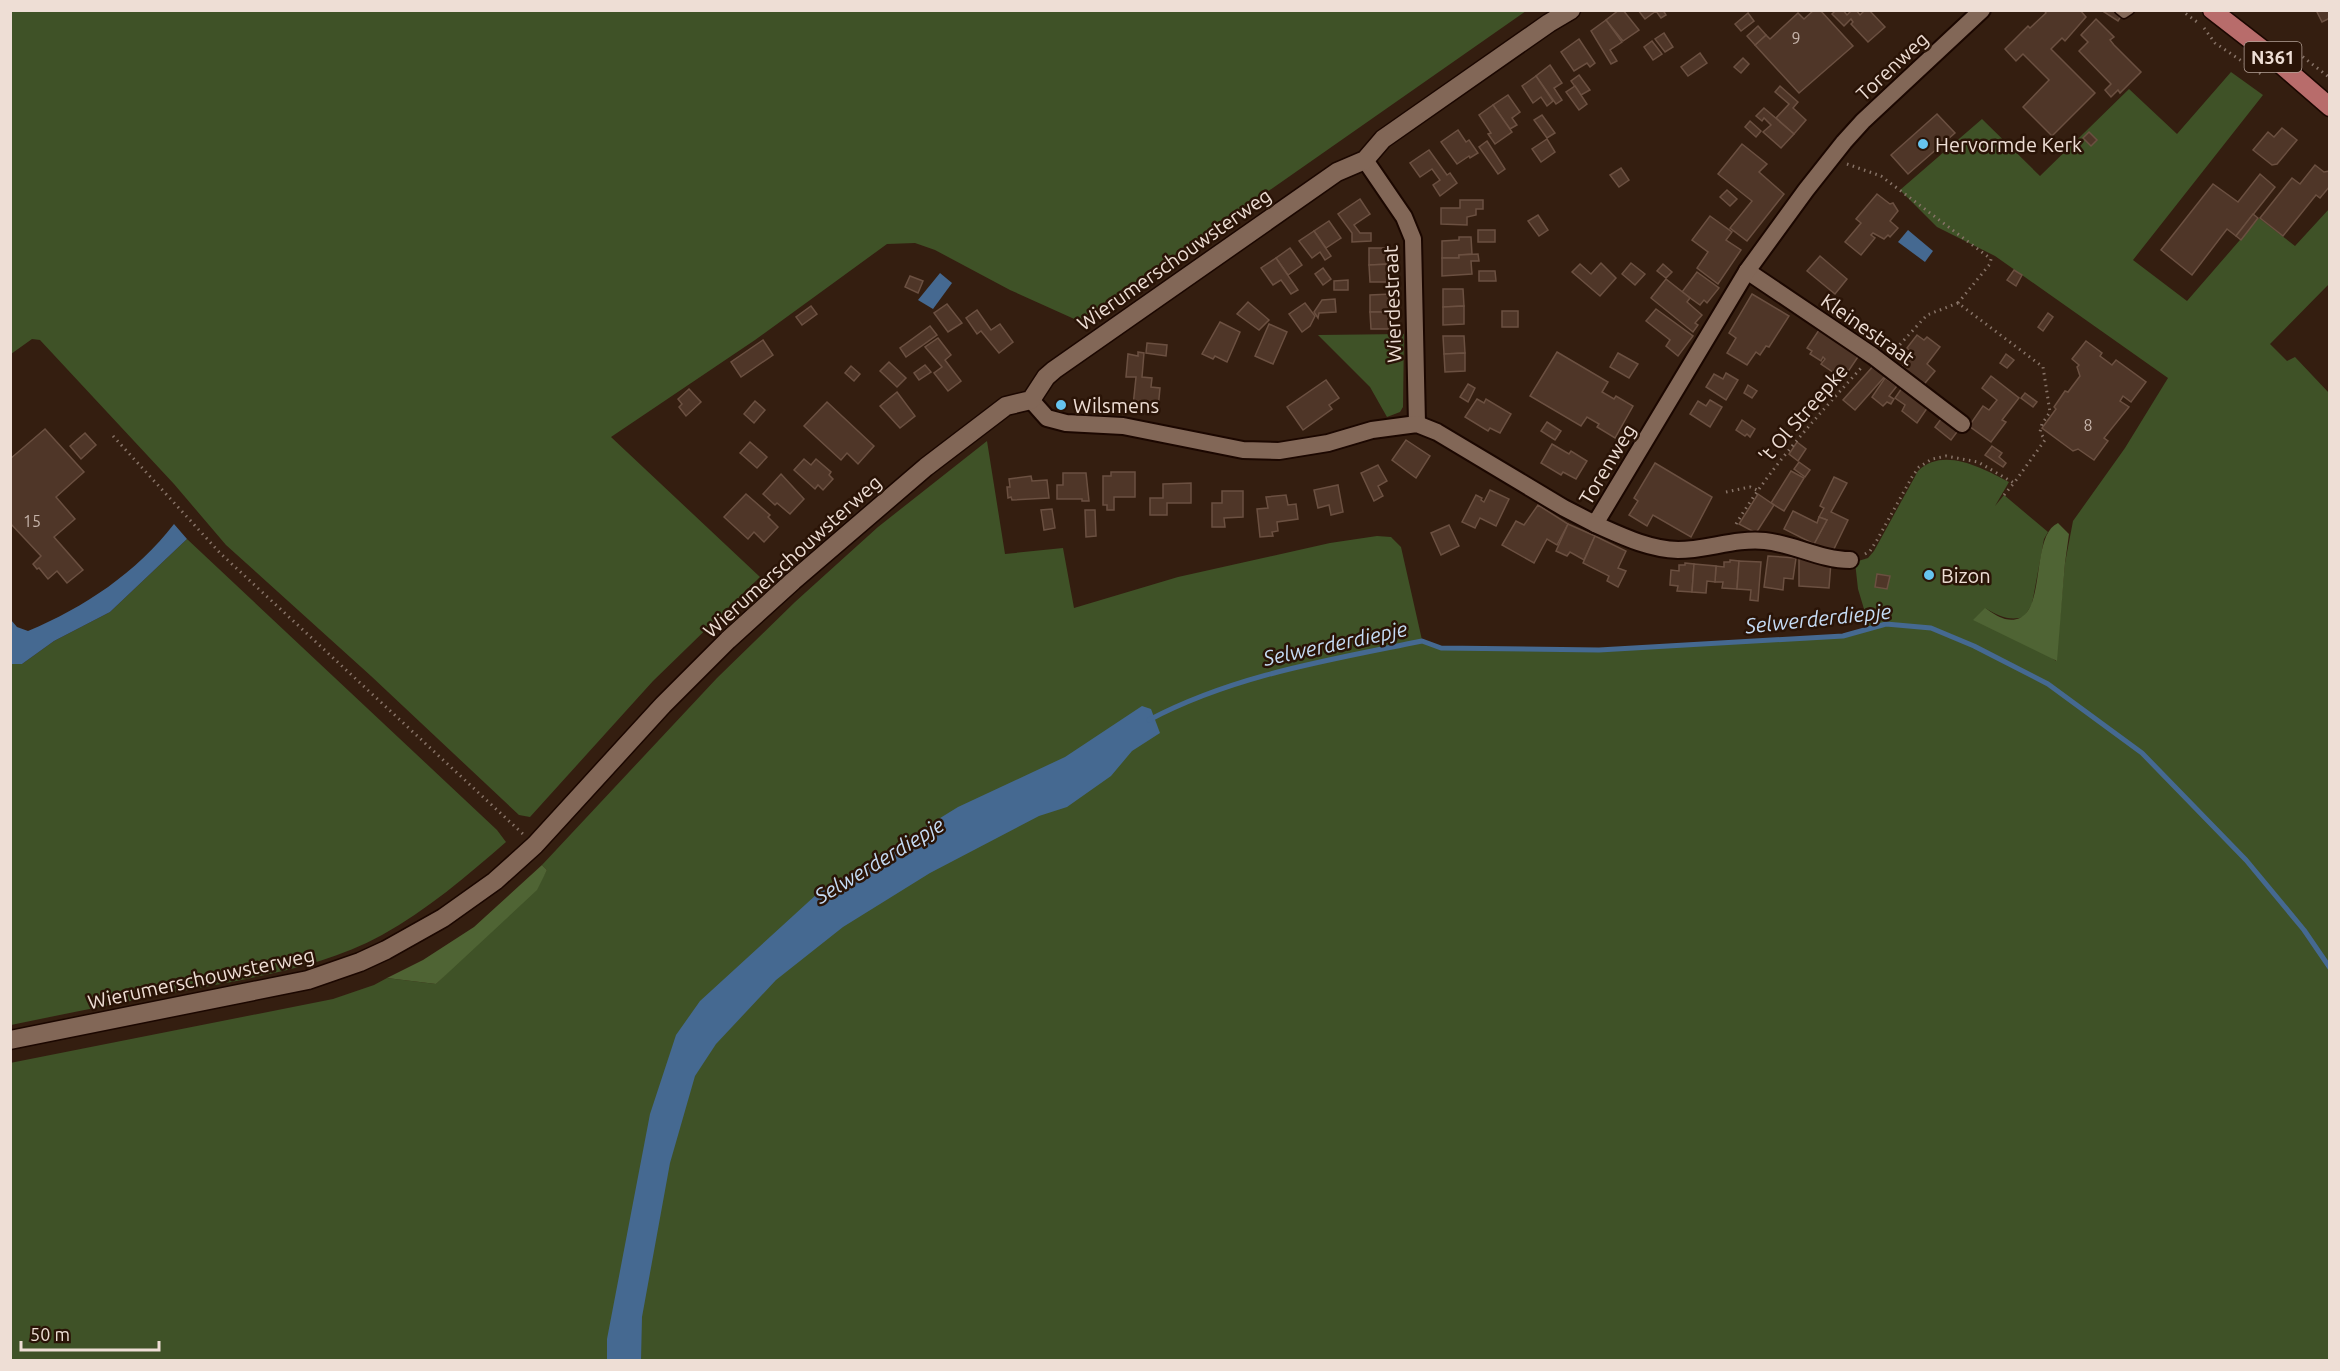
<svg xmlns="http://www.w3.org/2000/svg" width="2340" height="1371" viewBox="0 0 2340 1371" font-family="Ubuntu,sans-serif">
  <rect width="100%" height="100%" fill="#341e10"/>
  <g fill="#3f5227">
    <polygon points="10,11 11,10 1526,11 1081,322 1010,290 935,250 915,243 887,244 755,340 611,437 760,577 653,681 530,817 519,815 371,676 226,545 174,484 40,340 32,339 11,354"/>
    <path d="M2231 72 2263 95 2133 260 2187 301 2259 218 2295 246 2329 209V284L2270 344 2287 361 2295 357 2329 393V1360H11L10 1063 333 999 374 985 387 978 436 984 544 875 547 870 542 865 717 678 795 602 878 527 987 441 1005 554 1063 548 1074 608 1178 577 1330 543 1377 536 1391 537 1401 547 1422 640 1441 648 1540 647 1599 650 1843 636 1870 629 1858 589 1855 562 1868 558 1874 551 1918 471C1944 446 1983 469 2009 482L1995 506 2004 495 2048 532 2044 539 2032 604 2024 617C2008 621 1999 616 1985 608L2056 661 2065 563 2073 521 2125 448 2168 378 1995 256 1937 227 1900 190 1982 119 2040 176 2129 89 2177 134Z"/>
    <polygon points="1404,334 1403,407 1400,412 1387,417 1370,387 1318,335"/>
    <path d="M187 539 497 830 506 842C467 876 427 910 382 935 326 966 260 976 199 988 136 1000 73 1012 11 1025L10 662 12 664H22L54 641 110 612Z"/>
  </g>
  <g fill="#4f6434">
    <path d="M2058 523 2069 534 2065 563 2057 661 1973 620 1985 608C1991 612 1998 617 2005 619 2051 629 2027 537 2058 523Z"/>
    <polygon points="542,865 547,870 537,890 436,984 387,978 423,960 474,927"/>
  </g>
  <g fill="#456991">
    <polygon points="1908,230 1933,251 1925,262 1898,242"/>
    <polygon points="940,273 952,283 933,309 918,300"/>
    <path d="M174 524 187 539 110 612 54 641 22 664H12L10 662 11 620 17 627 28 631C85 607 136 573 174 524Z"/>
    <polygon points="1142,706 1151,709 1160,733 1132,751 1111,776 1067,807 1039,816 930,873 843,927 776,980 716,1044 695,1076 670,1163 642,1317 641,1360 607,1360 607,1339 650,1114 676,1035 700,1001 817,894 958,807 1065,757"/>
  </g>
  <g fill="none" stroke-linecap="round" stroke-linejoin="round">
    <path stroke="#456991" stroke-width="5" d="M1149 720C1234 675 1329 660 1422 641L1441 648 1599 650 1843 636 1886 624 1931 628 1974 646 2048 684 2142 753 2246 860 2304 930 2330 968"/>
  </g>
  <g fill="#4f3628" stroke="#6b5041" stroke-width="1.5">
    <polygon points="1619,10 1623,10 1639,30 1623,41 1606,20"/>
    <polygon points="1638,10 1663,10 1666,15 1661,18 1656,11 1645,19"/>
    <polygon points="1814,10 1820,10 1853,46 1799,93 1755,45 1766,35 1770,39 1798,13 1804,19"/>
    <polygon points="1836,10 1843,10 1847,15 1852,10 1856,10 1860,15 1865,10 1869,10 1885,27 1868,42 1851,24 1853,22 1851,19 1844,26 1832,14"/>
    <polygon points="2044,10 2080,10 2086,17 2065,41 2062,38 2051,49 2095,93 2052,136 2023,107 2049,80 2023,54 2016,61 2005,49 2028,26 2030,28 2046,13"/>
    <polygon points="2101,10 2125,10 2118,21"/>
    <polygon points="2316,10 2330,10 2330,18 2322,22"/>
    <polygon points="1748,13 1754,21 1741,31 1735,24"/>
    <polygon points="2096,19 2114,37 2110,40 2114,45 2141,72 2120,93 2118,90 2111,97 2105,90 2111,84 2079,51 2088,42 2081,35"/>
    <polygon points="1606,20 1622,42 1610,50 1617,61 1611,64 1591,31"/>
    <polygon points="1758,26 1766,35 1755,45 1747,36"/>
    <polygon points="1664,33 1673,47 1665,52 1655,39"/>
    <polygon points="1579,39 1595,63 1590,67 1587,63 1574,71 1561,52"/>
    <polygon points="1652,41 1662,54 1653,60 1644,47"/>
    <polygon points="1700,53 1707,63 1688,76 1681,67"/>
    <polygon points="1743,58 1749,64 1741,73 1734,67"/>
    <polygon points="1550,65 1562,83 1554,88 1562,100 1556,104 1536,76"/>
    <polygon points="1579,75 1590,90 1581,95 1571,81"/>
    <polygon points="1536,76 1553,101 1547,106 1541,97 1533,103 1522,86"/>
    <polygon points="1575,86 1587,104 1579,110 1566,92"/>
    <polygon points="1780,86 1798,102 1793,108 1806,120 1794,134 1776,118 1789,104 1775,92"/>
    <polygon points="1508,95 1520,112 1512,118 1517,125 1510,129 1493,105"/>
    <polygon points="1493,105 1512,132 1495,144 1488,134 1491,133 1479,115"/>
    <polygon points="1764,108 1794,134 1781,148 1763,132 1771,125 1764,118 1762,121 1756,116"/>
    <polygon points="1937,114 1955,133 1908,174 1891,155"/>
    <polygon points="1542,115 1555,133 1547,138 1534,120"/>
    <polygon points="1750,121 1761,131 1756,137 1745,127"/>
    <polygon points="2282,128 2297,140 2277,164 2272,165 2253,150 2268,132 2274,137"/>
    <polygon points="1458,130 1466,142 1469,140 1478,153 1470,158 1469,156 1457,164 1441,142"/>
    <polygon points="2089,132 2097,140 2091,146 2083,138"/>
    <polygon points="1547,139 1555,152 1541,162 1532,149"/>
    <polygon points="1487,141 1505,169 1498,174 1479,147"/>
    <polygon points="1742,144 1767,164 1759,172 1784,194 1747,241 1730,228 1752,201 1718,174"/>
    <polygon points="1429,150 1447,175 1450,173 1457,183 1440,196 1433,185 1440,180 1432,169 1420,177 1410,163"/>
    <polygon points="2315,165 2324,172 2330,171 2330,186 2320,198 2316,195 2283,236 2260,218 2292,178 2300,184"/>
    <polygon points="1621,168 1629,180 1619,187 1610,175"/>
    <polygon points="2260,174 2275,187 2236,236 2227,229 2192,275 2161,250 2213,184 2238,202"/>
    <polygon points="1727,190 1737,199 1730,206 1720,197"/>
    <polygon points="1877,194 1890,204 1893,203 1898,211 1890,221 1898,228 1890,237 1888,235 1884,239 1873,233 1871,235 1875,238 1861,255 1845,242 1861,223 1856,219"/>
    <polygon points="1360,199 1370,214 1354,225 1360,233 1371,233 1371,241 1352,242 1352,233 1338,214"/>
    <polygon points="1460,200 1483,200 1483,209 1476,209 1476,215 1467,217 1467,225 1441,224 1441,208 1460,208"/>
    <polygon points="2253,214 2258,218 2241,240 2236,236"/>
    <polygon points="1538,215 1548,230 1539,236 1528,221"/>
    <polygon points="1710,216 1732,232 1726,240 1741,250 1718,284 1697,268 1708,252 1692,240"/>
    <polygon points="1329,221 1341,238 1326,248 1314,231"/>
    <rect x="1478" y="230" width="17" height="12"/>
    <polygon points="1314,231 1331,256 1325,260 1320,252 1312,258 1299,241"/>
    <polygon points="1459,237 1471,237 1472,254 1459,255 1459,258 1442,258 1442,241 1459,240"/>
    <polygon points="1290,248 1302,265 1288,275 1276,258"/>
    <polygon points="1369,248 1390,248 1391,264 1369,265"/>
    <polygon points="1478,254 1479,261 1471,261 1472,274 1442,276 1442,258 1459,258 1459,255"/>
    <polygon points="1820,256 1847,279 1835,294 1807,271"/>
    <polygon points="1276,258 1298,290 1291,294 1281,280 1273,285 1261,268"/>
    <polygon points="1601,263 1616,278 1600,296 1572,272 1580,264 1591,274"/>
    <polygon points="1631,263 1645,274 1635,285 1622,274"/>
    <polygon points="1391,264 1391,282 1370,282 1369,265"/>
    <polygon points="1663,264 1672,272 1666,278 1657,271"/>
    <polygon points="1323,268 1331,279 1323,285 1315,274"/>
    <polygon points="2014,270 2022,275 2016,286 2007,280"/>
    <polygon points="1479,271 1495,271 1496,281 1479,281"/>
    <polygon points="1697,272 1719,288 1707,303 1704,300 1700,305 1682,292"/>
    <polygon points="910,276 923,281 918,293 905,287"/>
    <polygon points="1666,279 1690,298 1687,302 1702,315 1695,323 1698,325 1693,332 1651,298"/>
    <polygon points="1348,280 1348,290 1334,290 1334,281"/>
    <polygon points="1443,289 1463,289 1464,306 1443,307"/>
    <polygon points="1391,294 1392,312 1370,312 1370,295"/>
    <polygon points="1752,294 1789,316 1769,347 1766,346 1760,355 1756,352 1747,365 1727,353 1736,338 1729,333"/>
    <polygon points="1335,299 1336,312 1319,313 1318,318 1314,312 1322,300"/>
    <polygon points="1248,302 1269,320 1259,330 1237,314"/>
    <polygon points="1305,303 1315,316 1310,326 1302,332 1289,314"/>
    <polygon points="947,304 962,323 948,332 934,313"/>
    <polygon points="811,306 817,314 802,325 796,317"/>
    <polygon points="1464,306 1464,324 1443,325 1443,307"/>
    <polygon points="1656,309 1693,336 1678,356 1666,346 1670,340 1646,321"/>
    <polygon points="977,310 991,330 1000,324 1013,342 999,353 981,331 977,334 966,318"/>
    <rect x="1502" y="311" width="16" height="16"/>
    <polygon points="1370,312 1392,312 1392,329 1371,329"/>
    <polygon points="2048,313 2053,317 2043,331 2038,327"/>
    <polygon points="1220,322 1240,332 1227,362 1215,356 1213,359 1202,354"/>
    <polygon points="1269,324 1287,332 1273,364 1255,356"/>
    <polygon points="930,326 937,335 906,357 900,348"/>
    <polygon points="1819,330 1836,341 1838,339 1860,354 1843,379 1821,364 1825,359 1823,357 1821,361 1810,354 1812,351 1807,348"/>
    <polygon points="1917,335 1924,340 1927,337 1940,347 1927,364 1935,371 1921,388 1899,370 1912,353 1907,348"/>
    <polygon points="1443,336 1464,336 1465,353 1444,354"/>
    <polygon points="938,338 951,355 945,360 961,381 948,391 934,373 942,367 925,347"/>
    <polygon points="763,340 773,355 741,377 731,362"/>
    <polygon points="2086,341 2102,353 2100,356 2112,365 2116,360 2146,382 2131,402 2123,396 2120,401 2129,407 2104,438 2108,441 2094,460 2078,449 2073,451 2042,428 2056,409 2054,407 2065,391 2068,392 2080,376 2077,367 2079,365 2072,359"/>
    <polygon points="1147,343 1167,345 1166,356 1146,353"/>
    <polygon points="1138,352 1144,353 1142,377 1152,378 1151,387 1160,388 1158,409 1133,406 1136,377 1126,377 1128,354 1138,356"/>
    <polygon points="1557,352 1608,382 1602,392 1614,399 1616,396 1633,406 1615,438 1597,427 1599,424 1587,417 1581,426 1530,396"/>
    <polygon points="1465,353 1465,371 1445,372 1444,354"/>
    <polygon points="1618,353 1638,364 1629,378 1610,367"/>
    <polygon points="2006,354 2014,360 2007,368 2000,363"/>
    <polygon points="889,362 906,378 897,387 880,371"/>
    <polygon points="1875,364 1887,374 1855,410 1843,400"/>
    <polygon points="925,365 931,372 919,380 914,373"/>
    <polygon points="851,366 860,374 854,381 845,373"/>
    <polygon points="1726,373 1738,380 1726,400 1706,387 1714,374 1723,379"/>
    <polygon points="1991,376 2019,398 2002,420 2006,422 1991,442 1969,426 1983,406 1989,410 1997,400 1982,388"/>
    <polygon points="1885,378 1897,386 1889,396 1894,399 1891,404 1887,402 1883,406 1872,397"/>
    <polygon points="1326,380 1339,398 1329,405 1332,409 1303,430 1287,407"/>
    <polygon points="1468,384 1475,388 1468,402 1460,397"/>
    <polygon points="1748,385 1757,391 1752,398 1744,393"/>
    <polygon points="1904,385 1930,404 1917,423 1902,411 1905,405 1895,398"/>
    <polygon points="689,389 701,402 686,416 679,407 682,404 678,399"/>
    <polygon points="897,392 915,416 900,428 880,406"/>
    <polygon points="2025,393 2037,402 2033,407 2021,398"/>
    <polygon points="1477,399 1484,403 1486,399 1511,414 1500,433 1490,428 1488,431 1465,417"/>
    <polygon points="1710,400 1722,407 1710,427 1690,414 1698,401 1706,406"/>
    <polygon points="755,401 765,410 754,423 744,414"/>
    <polygon points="827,402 874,446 858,464 847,453 841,460 804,426"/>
    <polygon points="1944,415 1960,428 1951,440 1935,427"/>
    <polygon points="1742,420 1755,429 1750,437 1747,434 1745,436 1736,430"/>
    <polygon points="1547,422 1561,431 1555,440 1541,431"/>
    <polygon points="45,429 84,472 56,497 75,519 54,537 83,570 67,583 57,571 48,579 39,568 37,569 33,564 41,556 10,523 10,459"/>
    <polygon points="85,433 96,445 81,459 70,446"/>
    <polygon points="1406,440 1430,456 1416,478 1392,460"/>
    <polygon points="750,442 767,457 757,468 740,453"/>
    <polygon points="1797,442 1806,449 1798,461 1789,454"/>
    <polygon points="1552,444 1569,454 1571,451 1587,461 1576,479 1563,472 1561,475 1541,463"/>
    <polygon points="1992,446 2002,453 1999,457 2006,463 2003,467 1985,455"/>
    <polygon points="804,459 811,465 816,459 831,472 829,475 833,479 823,490 818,485 815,489 794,470"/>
    <polygon points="1799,462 1810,470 1805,477 1794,469"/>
    <polygon points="1655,463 1712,497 1691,537 1653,515 1647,526 1629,515 1638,501 1634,498"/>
    <polygon points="1378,465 1387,481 1378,486 1383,496 1374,501 1361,473"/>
    <polygon points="1791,471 1804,478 1784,511 1771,503"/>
    <polygon points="1111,472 1135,472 1135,497 1114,497 1114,510 1107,510 1107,505 1103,505 1103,476 1111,476"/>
    <polygon points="1063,473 1086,473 1089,501 1082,501 1082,499 1057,499 1057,485 1063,485"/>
    <polygon points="781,474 804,499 790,514 777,503 775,505 763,494"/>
    <polygon points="1031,476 1032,481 1047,480 1049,498 1012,500 1011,497 1008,498 1007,487 1010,487 1009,479"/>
    <polygon points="1834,477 1847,483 1831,512 1848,520 1832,553 1814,544 1827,520 1819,517 1824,508 1820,506"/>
    <polygon points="1191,483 1191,503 1167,503 1167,515 1150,515 1150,498 1163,498 1163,484"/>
    <polygon points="1338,485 1343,512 1331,515 1329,505 1318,508 1314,490"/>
    <polygon points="1490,490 1509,499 1496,526 1480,518 1475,528 1462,522 1476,495 1482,498 1481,500 1484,502"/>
    <polygon points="1222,491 1243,491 1243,517 1224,518 1225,527 1212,527 1212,503 1222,503"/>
    <polygon points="746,494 770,515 768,517 778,527 764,542 754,532 748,539 724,517"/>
    <polygon points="1758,494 1774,505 1756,533 1739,524"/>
    <polygon points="1286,495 1288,505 1296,504 1298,519 1277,522 1278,531 1272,532 1273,536 1260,537 1257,509 1268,508 1266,497"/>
    <polygon points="1538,505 1568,524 1557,545 1547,539 1534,563 1502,545 1516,521 1524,525"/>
    <polygon points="1052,509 1055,528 1044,530 1041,510"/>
    <polygon points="1085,510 1095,510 1096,536 1086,537"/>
    <polygon points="1793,511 1817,523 1819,517 1827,520 1814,544 1784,529"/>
    <polygon points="1568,524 1595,536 1584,560 1570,552 1567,556 1556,551"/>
    <polygon points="1449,525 1459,546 1441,555 1431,533"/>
    <polygon points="1595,536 1626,551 1618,568 1626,571 1618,587 1607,581 1609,576 1583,563"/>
    <polygon points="1768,556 1796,558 1793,579 1784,578 1783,590 1764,587"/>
    <polygon points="1799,559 1831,562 1829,588 1799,586"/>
    <polygon points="1730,560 1739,561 1737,589 1722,588 1723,582 1715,582 1716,566 1724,567 1724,562 1730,562"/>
    <polygon points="1739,561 1761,562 1758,601 1750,600 1751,590 1737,589"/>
    <polygon points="1685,563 1694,564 1692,592 1677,591 1678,586 1670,585 1671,570 1679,571 1679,565 1685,565"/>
    <polygon points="1694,564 1716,566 1715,582 1707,581 1706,593 1692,592"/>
    <polygon points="1877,574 1890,576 1887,589 1875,587"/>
  </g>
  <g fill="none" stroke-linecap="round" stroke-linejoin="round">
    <g stroke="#1b0700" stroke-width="11">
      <polyline id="service" points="2119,10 2124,14 2130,10"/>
    </g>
    <g stroke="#1b0700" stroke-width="20">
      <g id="minor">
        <polyline points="1365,160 1404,217 1413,239 1417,424"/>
        <polyline points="1747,271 1873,356 1962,424"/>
        <polyline points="1031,400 1047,418 1066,423 1123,426 1243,450 1279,451 1328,443 1372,430 1417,424 1437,432 1564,508 1595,524 1747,271 1806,190 1844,142 1863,121 1982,10"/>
        <path d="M1595 524C1622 536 1648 549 1678 550 1707 550 1735 538 1765 541 1794 544 1821 560 1850 560"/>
      </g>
    </g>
    <g stroke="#1b0700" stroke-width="21">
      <polyline id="tertiary" points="10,1040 308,980 360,962 386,950 443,918 495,881 535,845 663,705 728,640 793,581 926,467 1006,406 1031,400 1046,377 1054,370 1337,172 1365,160 1383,139 1549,23 1571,10"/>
    </g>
    <g stroke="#1b0700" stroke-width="21">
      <polyline id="primary" points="2212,10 2270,55 2330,107"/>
    </g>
    <g stroke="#877367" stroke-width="3" stroke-dasharray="1.5 4.5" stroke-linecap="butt">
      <polyline points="2181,10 2197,22"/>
      <polyline points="2204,28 2215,43 2264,76"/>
      <polyline points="2298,53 2330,78"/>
      <polyline points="1847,164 1881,176 1991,259 1990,264 1958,303"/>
      <polyline points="113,436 220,553 523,834"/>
      <polyline points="1726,492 1750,487 1757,490"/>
      <polyline points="2004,495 2014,483"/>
      <path d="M1736 524C1771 466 1816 418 1861 368"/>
      <polyline points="1865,554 1870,551 1877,540 1912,477 1919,467 1932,459 1946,456 1978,462 2014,483 2045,440 2040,432 2042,424 2050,412 2043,367 1958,303 1927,315 1893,352"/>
    </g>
    <use href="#service" stroke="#826757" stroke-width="8"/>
    <use href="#minor" stroke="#826757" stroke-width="16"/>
    <use href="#tertiary" stroke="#826757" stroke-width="18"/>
    <use href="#primary" stroke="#b86c6b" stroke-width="18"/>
  </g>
  <g fill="#66c4ef" stroke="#2a1407" stroke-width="2">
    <circle cx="1923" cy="144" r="6"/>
    <circle cx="1061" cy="405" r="6"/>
    <circle cx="1929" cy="575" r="6"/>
  </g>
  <g text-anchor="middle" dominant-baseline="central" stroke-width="5" stroke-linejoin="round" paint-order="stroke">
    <g font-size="16" fill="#c6b4aa">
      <text x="1796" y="38">9</text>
      <text x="2088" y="425">8</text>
      <text x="32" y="521">15</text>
    </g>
    <rect fill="#2a1407" stroke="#b3a197" stroke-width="1.5" x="2244.5" y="42" width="57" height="30" rx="4.5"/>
    <g font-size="18" font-weight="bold" fill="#eeded5">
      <text x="2273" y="57">N361</text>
    </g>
    <g font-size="20" fill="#eeded5" stroke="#2a1407">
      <text transform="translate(1892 66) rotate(-43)">Torenweg</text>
      <text transform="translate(1174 259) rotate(-35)">Wierumerschouwsterweg</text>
      <text transform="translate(1392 304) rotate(-92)">Wierdestraat</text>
      <text transform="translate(1868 329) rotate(35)">Kleinestraat</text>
      <text transform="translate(1803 413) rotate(-49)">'t Ol Streepke</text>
      <text transform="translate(1607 464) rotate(-59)">Torenweg</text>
      <text transform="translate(792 556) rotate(-42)">Wierumerschouwsterweg</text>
      <text transform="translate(201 978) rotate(-12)">Wierumerschouwsterweg</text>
    </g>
    <g font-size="20" fill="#eeded5" stroke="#2a1407" text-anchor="start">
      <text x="1935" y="144">Hervormde Kerk</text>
      <text x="1073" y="405">Wilsmens</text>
      <text x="1941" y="575">Bizon</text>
    </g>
    <g font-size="21" font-style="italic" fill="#c5dbf4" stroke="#2a1407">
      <text transform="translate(1818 618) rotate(-6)">Selwerderdiepje</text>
      <text transform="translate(1335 643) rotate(-12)">Selwerderdiepje</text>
      <text transform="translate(879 860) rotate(-31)">Selwerderdiepje</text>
    </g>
  </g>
  <rect width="2340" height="1371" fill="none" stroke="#eeded5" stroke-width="24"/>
  <path d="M21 1341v9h138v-9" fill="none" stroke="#eeded5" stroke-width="3"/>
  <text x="30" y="1341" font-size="18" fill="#eeded5" stroke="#2a1407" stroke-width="4.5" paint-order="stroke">50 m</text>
</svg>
